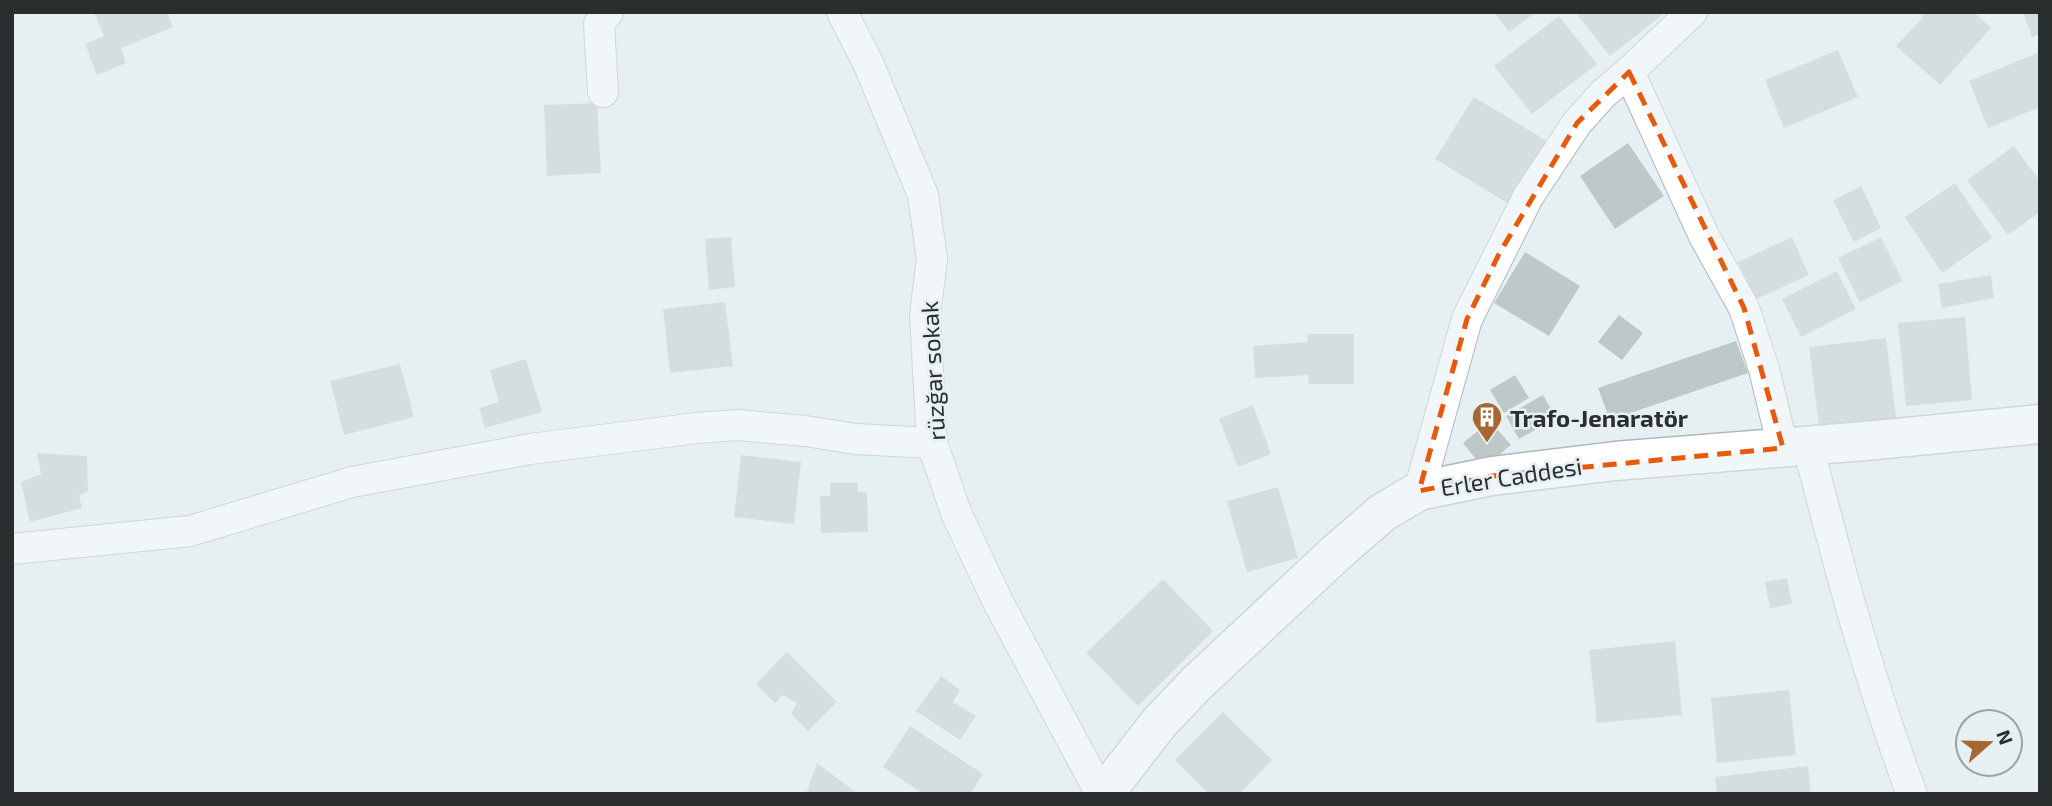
<svg xmlns="http://www.w3.org/2000/svg" width="2052" height="806" viewBox="0 0 2052 806" font-family="'Exo 2',sans-serif">
  <rect width="100%" height="100%" fill="#e6f0f2"/>
  <g fill="#bec8c9">
    <polygon points="94,12 167,12 173,27 121,48 126,63 97,75 85,44 104,36"/>
    <polygon points="1494,12 1536,12 1509,32"/>
    <polygon points="1575,12 1666,12 1610,56"/>
    <polygon points="1918,12 1974,12 1991,28 1940,85 1896,46 1923,17"/>
    <polygon points="2023,12 2040,12 2040,34 2032,37"/>
    <polygon points="1559,16 1597,64 1532,114 1494,66"/>
    <polygon points="1838,50 1858,97 1784,128 1765,80"/>
    <polygon points="2040,52 2040,107 1988,128 1969,81"/>
    <polygon points="1474,97 1547,141 1509,204 1435,159"/>
    <polygon points="597,103 601,173 547,176 544,105"/>
    <polygon points="1628,143 1664,196 1615,229 1580,176"/>
    <polygon points="2014,146 2040,181 2040,212 2008,235 1967,180"/>
    <polygon points="1955,183 1992,238 1942,273 1905,217"/>
    <polygon points="1861,186 1881,228 1854,242 1833,200"/>
    <polygon points="731,237 735,287 709,290 705,239"/>
    <polygon points="1792,237 1809,275 1756,299 1738,262"/>
    <polygon points="1881,237 1903,281 1860,302 1838,258"/>
    <polygon points="1525,252 1580,286 1549,336 1494,303"/>
    <polygon points="1837,271 1856,309 1801,337 1782,299"/>
    <polygon points="1991,275 1994,298 1942,308 1938,284"/>
    <polygon points="725,302 733,366 670,373 663,309"/>
    <polygon points="1619,315 1643,333 1622,360 1598,342"/>
    <polygon points="1965,317 1972,400 1906,406 1898,323"/>
    <polygon points="1308,334 1354,334 1354,384 1308,384 1309,375 1255,378 1253,346 1307,342"/>
    <polygon points="1886,338 1897,424 1820,434 1809,347"/>
    <polygon points="1736,341 1748,373 1610,420 1598,388"/>
    <polygon points="526,359 542,412 485,428 479,408 499,402 490,370"/>
    <polygon points="400,364 414,417 344,435 330,381"/>
    <polygon points="1515,375 1529,398 1504,413 1490,390"/>
    <polygon points="1543,395 1556,418 1519,439 1506,416"/>
    <polygon points="1253,405 1271,454 1238,467 1219,419"/>
    <polygon points="1490,421 1511,445 1483,468 1463,443"/>
    <polygon points="37,453 87,456 88,491 79,495 82,508 30,522 21,482 41,474"/>
    <polygon points="741,455 801,462 794,524 734,517"/>
    <polygon points="830,483 858,483 858,492 867,492 868,532 821,533 820,496 830,496"/>
    <polygon points="1278,487 1298,558 1247,572 1227,501"/>
    <polygon points="1787,578 1792,604 1770,608 1765,582"/>
    <polygon points="1163,579 1213,631 1138,706 1086,653"/>
    <polygon points="1675,641 1682,715 1597,723 1589,650"/>
    <polygon points="787,652 837,702 808,731 791,714 797,703 783,695 775,703 756,684"/>
    <polygon points="941,676 960,690 953,702 976,716 960,740 916,711"/>
    <polygon points="1789,690 1796,755 1717,763 1711,698"/>
    <polygon points="1223,712 1272,760 1239,794 1209,794 1175,760"/>
    <polygon points="910,726 983,774 970,794 924,794 883,767"/>
    <polygon points="817,763 858,794 806,794"/>
    <polygon points="1808,766 1811,794 1717,794 1715,777"/>
  </g>
  <g fill="none" stroke-linecap="round" stroke-linejoin="round">
    <g stroke="#afb9ba" stroke-width="32">
      <g id="minor">
        <polyline points="842,12 868,63 923,195 932,259 925,315 932,443 957,515 998,602 1101,794"/>
        <polyline points="1629,72 1704,236 1744,308 1764,369 1783,448"/>
        <polyline points="603,92 599,24 608,12"/>
        <path d="M1808 446C1838 563 1869 681 1912 794"/>
        <polyline points="1419,491 1467,319 1528,197 1577,123 1603,94 1629,72 1692,12"/>
        <polyline points="12,549 190,531 352,482 530,449 697,428 737,425 805,431 856,439 932,443"/>
      </g>
    </g>
    <g stroke="#afb9ba" stroke-width="41">
      <polyline id="tertiary" points="1104,794 1159,723 1196,684 1335,554 1382,513 1419,491 1492,476 1615,461 1865,441 2040,424"/>
    </g>
    <use href="#minor" stroke="#fff" stroke-width="30"/>
    <use href="#tertiary" stroke="#fff" stroke-width="38"/>
  </g>
  <path d="M0 0H2052V806H0ZM1629 72 1744 308 1783 448 1492 476 1419 491 1467 319 1499 254 1577 123Z" fill="#e6f0f2" fill-opacity=".55" fill-rule="evenodd"/>
  <path fill="none" stroke="#e8590c" stroke-width="5" stroke-dasharray="14 9" stroke-linejoin="round" d="M1629 72 1744 308 1783 448 1492 476 1419 491 1467 319 1499 254 1577 123Z"/>
  <defs>
    <g id="building-pin" transform="scale(1.575)"><path d="M0 17L-7.5 6A9.5 9.5 0 1 1 7.5 6Z" fill="#a86732" stroke="#e6f0f2"/><path d="M-4-6H4V6H1V3H-1V6H-4ZM-2.5-4.3h1.7v1.8h-1.7ZM.8-4.3h1.7v1.8H.8ZM-2.5-1h1.7V.8h-1.7ZM.8-1h1.7V.8H.8Z" fill="#fff"/></g>
  </defs>
  <g fill-rule="evenodd">
    <use href="#building-pin" x="1487" y="417"/>
  </g>
  <g text-anchor="middle" dominant-baseline="central" stroke-width="5" stroke-linejoin="round" paint-order="stroke">
    <g font-size="24" fill="#2b2e2f" stroke="#e6f0f2">
      <text transform="translate(932 371) rotate(-93)">rüzğar sokak</text>
      <text transform="translate(1511 476) rotate(-9)">Erler Caddesi</text>
    </g>
    <g font-size="24" font-weight="bold" fill="#2b2e2f" stroke="#e6f0f2" text-anchor="start">
      <text x="1510" y="417">Trafo-Jenaratör</text>
    </g>
  </g>
  <rect width="2052" height="806" fill="none" stroke="#2b2e2f" stroke-width="28"/>
  <g transform="translate(1989 743) rotate(70)"><circle r="33" fill="#e6f0f2" stroke="#9ba2a4" stroke-width="2"/>
  <path d="M0-5L12 26L0 18L-12 26Z" fill="#a86732"/>
  <text y="-10" font-size="19" font-weight="bold" text-anchor="middle" fill="#2b2e2f">N</text>
  </g>
</svg>
